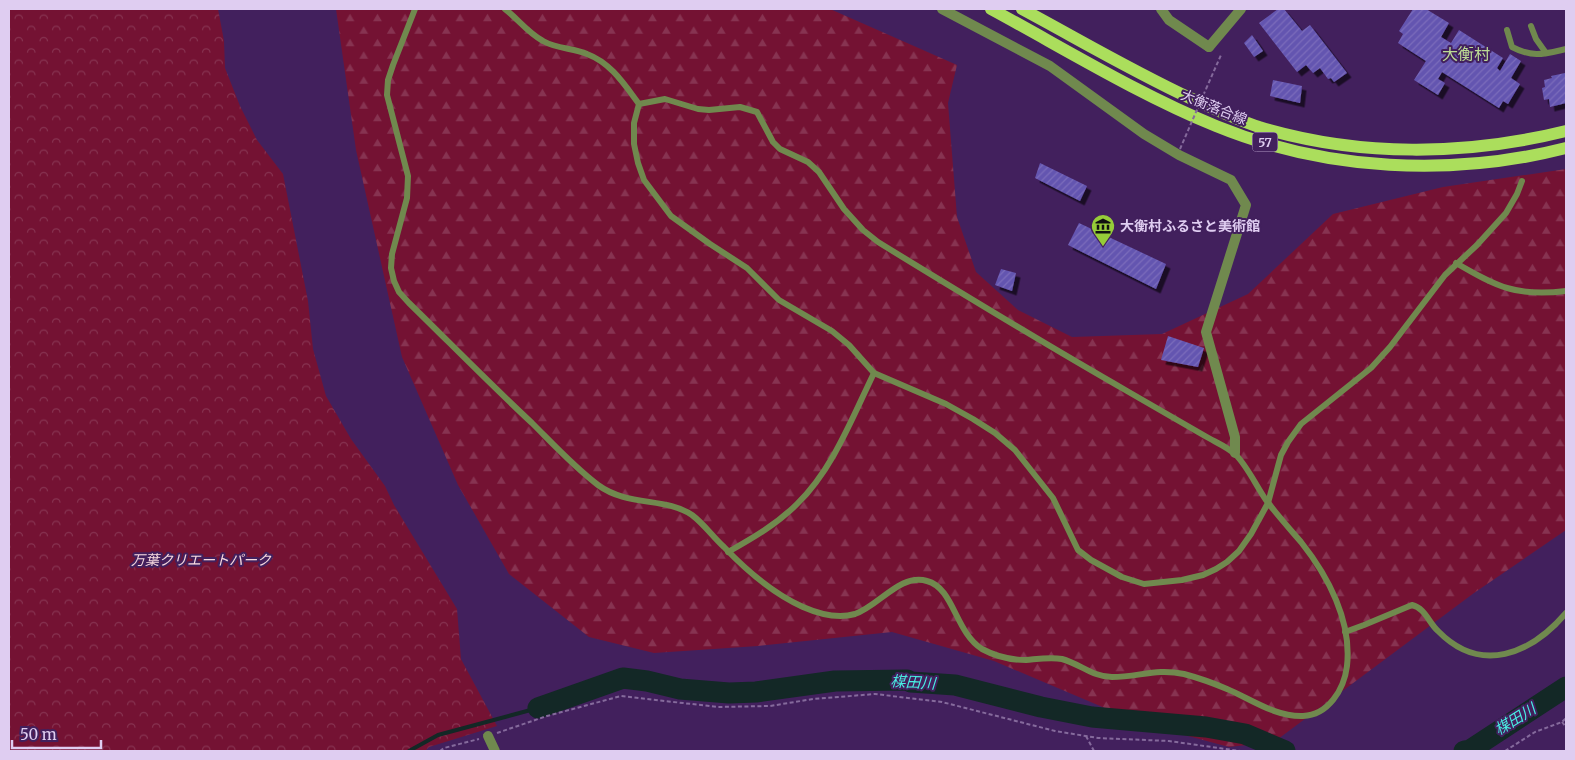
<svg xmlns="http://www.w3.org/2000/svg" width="1575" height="760" viewBox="0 0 1575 760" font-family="Merriweather,'Noto Sans JP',serif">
  <defs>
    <pattern id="forest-firs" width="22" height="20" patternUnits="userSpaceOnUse" patternTransform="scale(1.25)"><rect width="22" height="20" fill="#741233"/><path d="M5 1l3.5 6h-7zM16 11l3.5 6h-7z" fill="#873351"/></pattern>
    <pattern id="park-crowns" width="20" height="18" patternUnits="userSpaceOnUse" patternTransform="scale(1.25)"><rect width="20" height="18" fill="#741233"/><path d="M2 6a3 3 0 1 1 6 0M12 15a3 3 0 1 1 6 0" fill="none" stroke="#873351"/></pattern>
    <pattern id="building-hatch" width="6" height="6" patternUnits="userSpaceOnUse" patternTransform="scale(1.25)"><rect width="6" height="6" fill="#6455b0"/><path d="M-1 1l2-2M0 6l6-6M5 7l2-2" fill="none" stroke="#7a6cbb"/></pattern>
    <filter id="shadow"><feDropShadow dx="4.5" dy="4.5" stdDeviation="0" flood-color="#0009"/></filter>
  </defs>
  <rect width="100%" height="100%" fill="#42205d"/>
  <polygon fill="url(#forest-firs)" points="336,9 830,9 957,65 948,103 957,217 976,272 1018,310 1072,337 1162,334 1248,294 1333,214 1443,187 1566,169 1566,530 1474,593 1274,742 1229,747 1140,723 994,661 892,632 758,646 654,653 589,637 509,574 458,485 402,357 356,150"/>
  <polygon fill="url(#park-crowns)" points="9,9 218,9 224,41 225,68 240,106 257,140 283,174 308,301 313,349 326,396 351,439 385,486 394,505 457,609 461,659 497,726 429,747 425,751 9,751"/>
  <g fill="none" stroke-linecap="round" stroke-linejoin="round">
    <polyline stroke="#132826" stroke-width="4" points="409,751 438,735 538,708"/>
    <g stroke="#132826" stroke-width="21">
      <polyline points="538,708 623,678 647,681 680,689 729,693 756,692 835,681 907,680 911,682 955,685 1041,707 1092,717 1206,727 1245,734 1285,751"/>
      <polyline points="1464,751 1470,750 1566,687"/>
    </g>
  </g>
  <g fill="url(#building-hatch)" filter="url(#shadow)">
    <polygon points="1278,9 1284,9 1302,31 1310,25 1347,73 1334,82 1331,78 1328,79 1320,68 1313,73 1306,65 1297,72 1259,23"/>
    <polygon points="1413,9 1426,9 1449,23 1441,37 1451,43 1459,30 1503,58 1497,68 1500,71 1510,54 1521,61 1511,78 1520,84 1508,104 1503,101 1499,108 1442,72 1438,79 1445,83 1438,95 1414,80 1426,61 1398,43 1403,34 1399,31"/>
    <polygon points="1252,35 1263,51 1254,57 1244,43"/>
    <polygon points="1565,73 1566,76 1566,103 1550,107 1549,99 1544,100 1542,88 1545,87 1544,80 1552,78 1551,76"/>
    <polygon points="1273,80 1302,86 1300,103 1270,96"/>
    <polygon points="1040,163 1087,186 1080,201 1035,178"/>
    <polygon points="1079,223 1166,264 1156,289 1068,245"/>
    <polygon points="1001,269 1016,273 1012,291 995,285"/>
    <polygon points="1168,336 1204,348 1198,367 1161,360"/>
  </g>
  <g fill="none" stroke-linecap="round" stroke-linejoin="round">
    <g stroke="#856a9c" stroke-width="2" stroke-dasharray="4 2.5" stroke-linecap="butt">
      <polyline points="1206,89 1221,55"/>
      <polyline points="1562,722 1566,727"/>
      <polyline points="497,733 547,716 621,696 718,707 770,706 813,699 875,694 942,702 1055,731 1098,738 1169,741 1240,751"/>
      <polyline points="1086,736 1094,751"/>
      <polyline points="440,751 444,748 479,739"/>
      <polyline points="1505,751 1535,732 1562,722 1566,718"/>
    </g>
    <g stroke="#70894e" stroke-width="6">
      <path d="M415 9 393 65 388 80 387 95 408 176 407 198 392 254 391 268 394 281 399 292 409 303C450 343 490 384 532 423 553 444 574 467 598 485 628 507 666 497 692 515 704 524 713 537 724 547 746 570 774 594 803 607 819 614 838 619 855 614 879 606 900 573 927 581 954 588 955 632 982 649 995 656 1011 660 1026 660 1038 659 1050 657 1062 659 1080 664 1093 677 1112 677 1139 677 1156 668 1184 674 1199 678 1213 683 1227 689 1251 699 1275 717 1303 716 1328 715 1344 690 1347 666 1352 621 1328 576 1301 542 1289 528 1277 515 1266 500 1257 487 1247 466 1236 455 1228 447 1215 442 1205 436 1179 421 1153 406 1127 391 1043 343 961 293 878 242L863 230 844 209 819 172 808 162 780 149 773 142 757 112 740 107 709 110 698 109 665 99 639 104"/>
      <path d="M505 9C518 19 528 33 543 41 557 49 573 48 587 54 611 63 624 84 639 104"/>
      <polyline points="1531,26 1536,39 1546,53"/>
      <path d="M1507 30 1512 47C1533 58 1544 54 1566 49"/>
      <polyline points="639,104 634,123 634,144 638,163 644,180 671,216 710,244 747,268 779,300 832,331 849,345 874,373 946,404 973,419 995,433 1015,450 1053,498 1078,550 1091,560 1122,577 1144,584 1182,580 1203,575 1216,569 1227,562 1239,551 1251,534 1268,503 1281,455 1288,442 1301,424 1371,368 1390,347 1445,275 1477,245 1506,213 1517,194 1522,181"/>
      <path d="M1456 263C1497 287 1517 297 1566 291"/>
      <path d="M728 552C753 538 777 524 797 504 833 469 852 418 874 373"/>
      <path d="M1345 632 1364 625 1412 605C1425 608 1429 623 1438 631 1481 675 1531 654 1566 613"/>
    </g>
    <g stroke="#70894e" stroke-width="10">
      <polyline points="942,9 1050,66 1144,134 1179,155 1231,180 1246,205 1206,332 1235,437 1235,453"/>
      <polyline points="1161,9 1169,20 1209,47"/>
      <polyline points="488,736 495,751"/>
    </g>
    <polyline stroke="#70894e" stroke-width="10" points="1209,47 1241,9"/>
    <g stroke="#abde5c" stroke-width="12">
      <path d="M991 9C1065 49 1138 94 1216 126 1326 171 1452 177 1566 148"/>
      <path d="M1022 9C1078 39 1132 71 1190 98 1212 108 1235 119 1259 127 1359 157 1465 156 1566 131"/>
    </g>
    <polyline stroke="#856a9c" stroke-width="2" stroke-dasharray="4 2.5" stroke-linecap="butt" points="1180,149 1206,89"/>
  </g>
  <defs>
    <g id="museum-pin" transform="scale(1.25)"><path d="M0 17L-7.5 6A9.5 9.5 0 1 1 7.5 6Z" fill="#96cc39" stroke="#42205d"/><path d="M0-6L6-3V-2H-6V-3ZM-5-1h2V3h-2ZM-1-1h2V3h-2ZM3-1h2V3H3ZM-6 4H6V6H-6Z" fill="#111"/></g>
  </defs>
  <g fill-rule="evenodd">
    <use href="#museum-pin" x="1103" y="226"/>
  </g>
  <g text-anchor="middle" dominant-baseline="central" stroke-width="4" stroke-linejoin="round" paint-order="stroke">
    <rect fill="#42205d" stroke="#b099c5" stroke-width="1" x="1252.5" y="132.5" width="25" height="19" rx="4"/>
    <g font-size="12" font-weight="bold" fill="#dfcdf1">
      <text x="1265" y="142">57</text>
    </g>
    <g font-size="14" fill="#dfcdf1" stroke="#42205d">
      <text transform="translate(1214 107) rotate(22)">大衡落合線</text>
    </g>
    <g font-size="14" font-weight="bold" fill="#dfcdf1" stroke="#42205d" text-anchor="start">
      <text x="1120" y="226">大衡村ふるさと美術館</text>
    </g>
    <g font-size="14" font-style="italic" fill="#f9dbe0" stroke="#42205d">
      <text x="201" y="560">万葉クリエートパーク</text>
    </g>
    <g font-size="15" font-style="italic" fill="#48efe3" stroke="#42205d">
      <text transform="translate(913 682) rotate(3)">楳田川</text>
      <text transform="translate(1515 719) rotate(-32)">楳田川</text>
    </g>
    <g font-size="16" fill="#bcdb94" stroke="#42205d">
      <text x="1466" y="54">大衡村</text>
    </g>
  </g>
  <rect width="1575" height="760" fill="none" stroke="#dfcdf1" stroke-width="20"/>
  <path d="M12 740v8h89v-8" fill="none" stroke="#dfcdf1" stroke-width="2.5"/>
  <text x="20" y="740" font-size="15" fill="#dfcdf1" stroke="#42205d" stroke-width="4" paint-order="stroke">50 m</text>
</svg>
